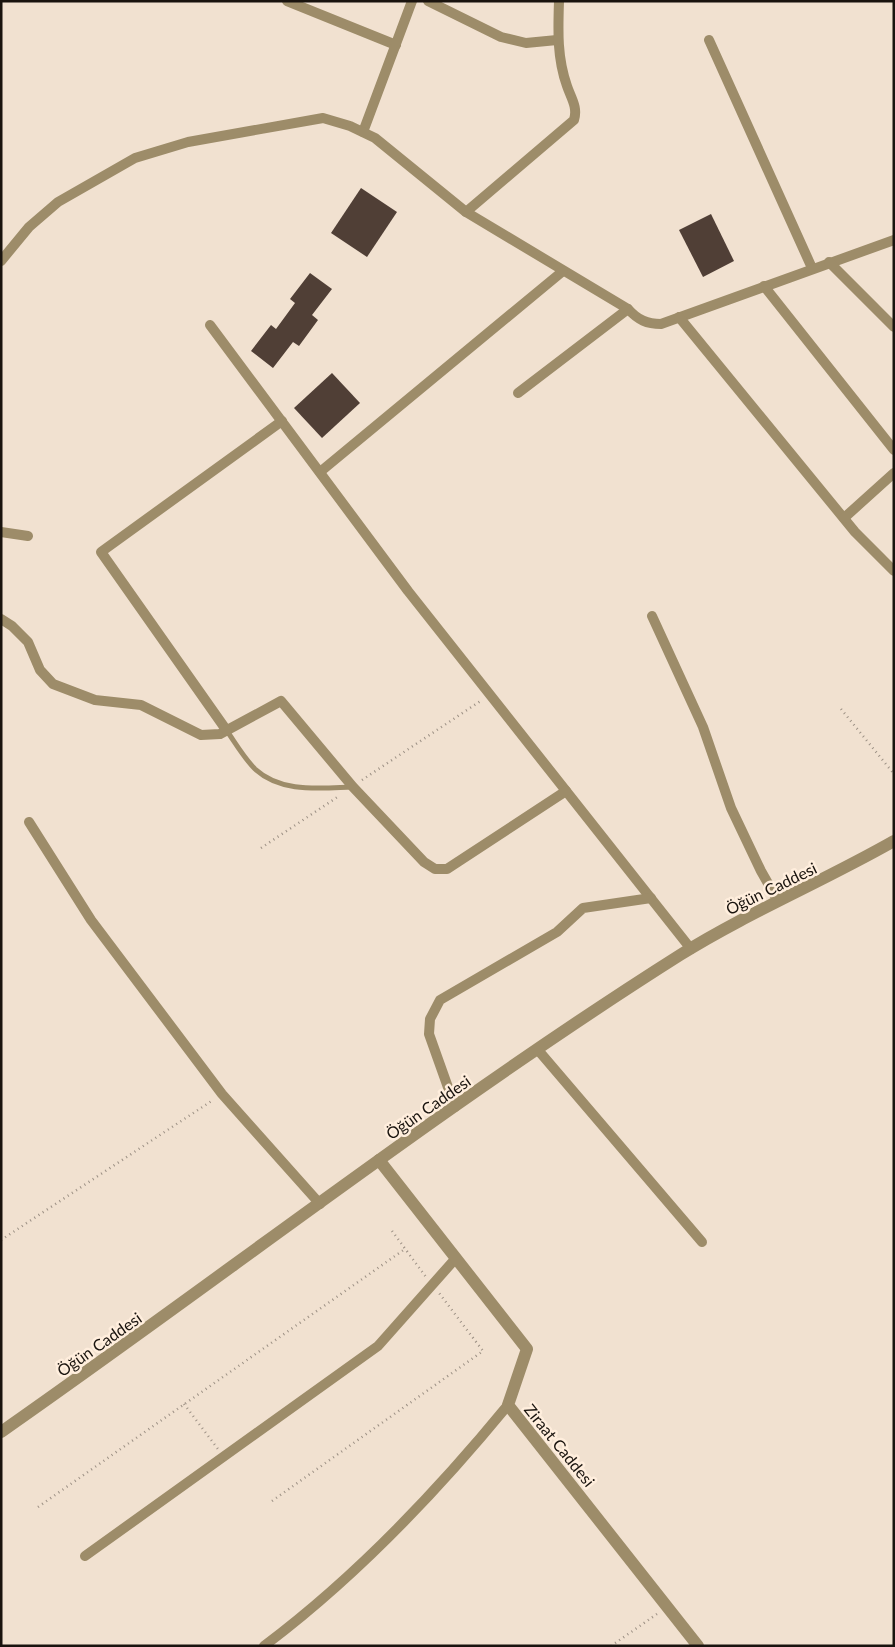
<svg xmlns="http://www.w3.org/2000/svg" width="895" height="1647" viewBox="0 0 895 1647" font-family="Lato,sans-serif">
  <rect width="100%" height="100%" fill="#f1e1d0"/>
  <g fill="#503f36">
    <polygon points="361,188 397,212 367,257 331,233"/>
    <polygon points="711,214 734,261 703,277 679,230"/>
    <polygon points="310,273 332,289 312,315 318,320 299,346 293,342 273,368 251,351 271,325 276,329 295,303 290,299"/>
    <polygon points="332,373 360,403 322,438 294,408"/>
  </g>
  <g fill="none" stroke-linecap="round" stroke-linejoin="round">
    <g stroke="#9c9084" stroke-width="2.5" stroke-dasharray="1 4" stroke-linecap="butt">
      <polyline points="841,709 894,774"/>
      <polyline points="362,780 482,700"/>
      <polyline points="261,848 339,796"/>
      <polyline points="392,1231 426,1277"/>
      <polyline points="1,1240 213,1100"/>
      <polyline points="184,1404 218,1449"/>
      <polyline points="272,1501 483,1351 439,1293"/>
      <polyline points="38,1507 405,1249"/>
      <polyline points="611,1646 657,1614"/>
    </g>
    <path stroke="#9d8c69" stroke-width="5" d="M227 731C236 744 244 758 255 769 281 793 319 788 352 787"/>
    <g stroke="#9d8c69" stroke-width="10">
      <polyline points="287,1 396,45"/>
      <polyline points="428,1 501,37 526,43 557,40"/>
      <polyline points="709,40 812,268"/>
      <polyline points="363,132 412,1"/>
      <path d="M466 212 574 120C578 107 571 98 567 86 557 58 558 31 559 1"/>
      <path d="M1 261 29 227 58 202 135 158 188 142 323 118 350 126 375 138 466 212 628 309C638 320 647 324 661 324L894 240"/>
      <polyline points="829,262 894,327"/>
      <polyline points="764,286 894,450"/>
      <polyline points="679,317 855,532 894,571"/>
      <polyline points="210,325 408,591 691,949"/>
      <polyline points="518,393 628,309"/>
      <polyline points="320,472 563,271"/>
      <polyline points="844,518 894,473"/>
      <polyline points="1,532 28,536"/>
      <polyline points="652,616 703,727 731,808 761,871 778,901"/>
      <polyline points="1,619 12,626 28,642 40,670 53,684 95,700 141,705 201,735 220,734 281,701 353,787 424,862 435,869 447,869 566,791"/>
      <polyline points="227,731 101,552 282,421"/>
      <polyline points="29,822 91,920 222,1094 320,1204"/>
      <polyline points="538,1050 702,1242"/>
      <polyline points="455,1107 429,1034 430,1019 440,1000 557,932 583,908 651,898"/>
      <polyline points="85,1556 378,1346 456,1258"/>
      <path d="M264 1646C356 1577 435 1494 508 1405"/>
    </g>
    <g stroke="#9d8c69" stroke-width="12">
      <polyline points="379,1160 527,1349 508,1405 698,1646"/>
      <path d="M1 1432C227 1274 446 1103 680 955 749 912 824 881 894 841"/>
    </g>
  </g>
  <g text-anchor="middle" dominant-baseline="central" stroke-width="5" stroke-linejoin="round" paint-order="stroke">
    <g font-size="16" fill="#19130e" stroke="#fed">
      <text transform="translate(771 888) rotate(-26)">Öğün Caddesi</text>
      <text transform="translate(428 1107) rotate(-35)">Öğün Caddesi</text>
      <text transform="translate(99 1344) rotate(-35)">Öğün Caddesi</text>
      <text transform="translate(560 1445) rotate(51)">Ziraat Caddesi</text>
    </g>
  </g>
  <rect width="895" height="1647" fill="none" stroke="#19130e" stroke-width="5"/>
</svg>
